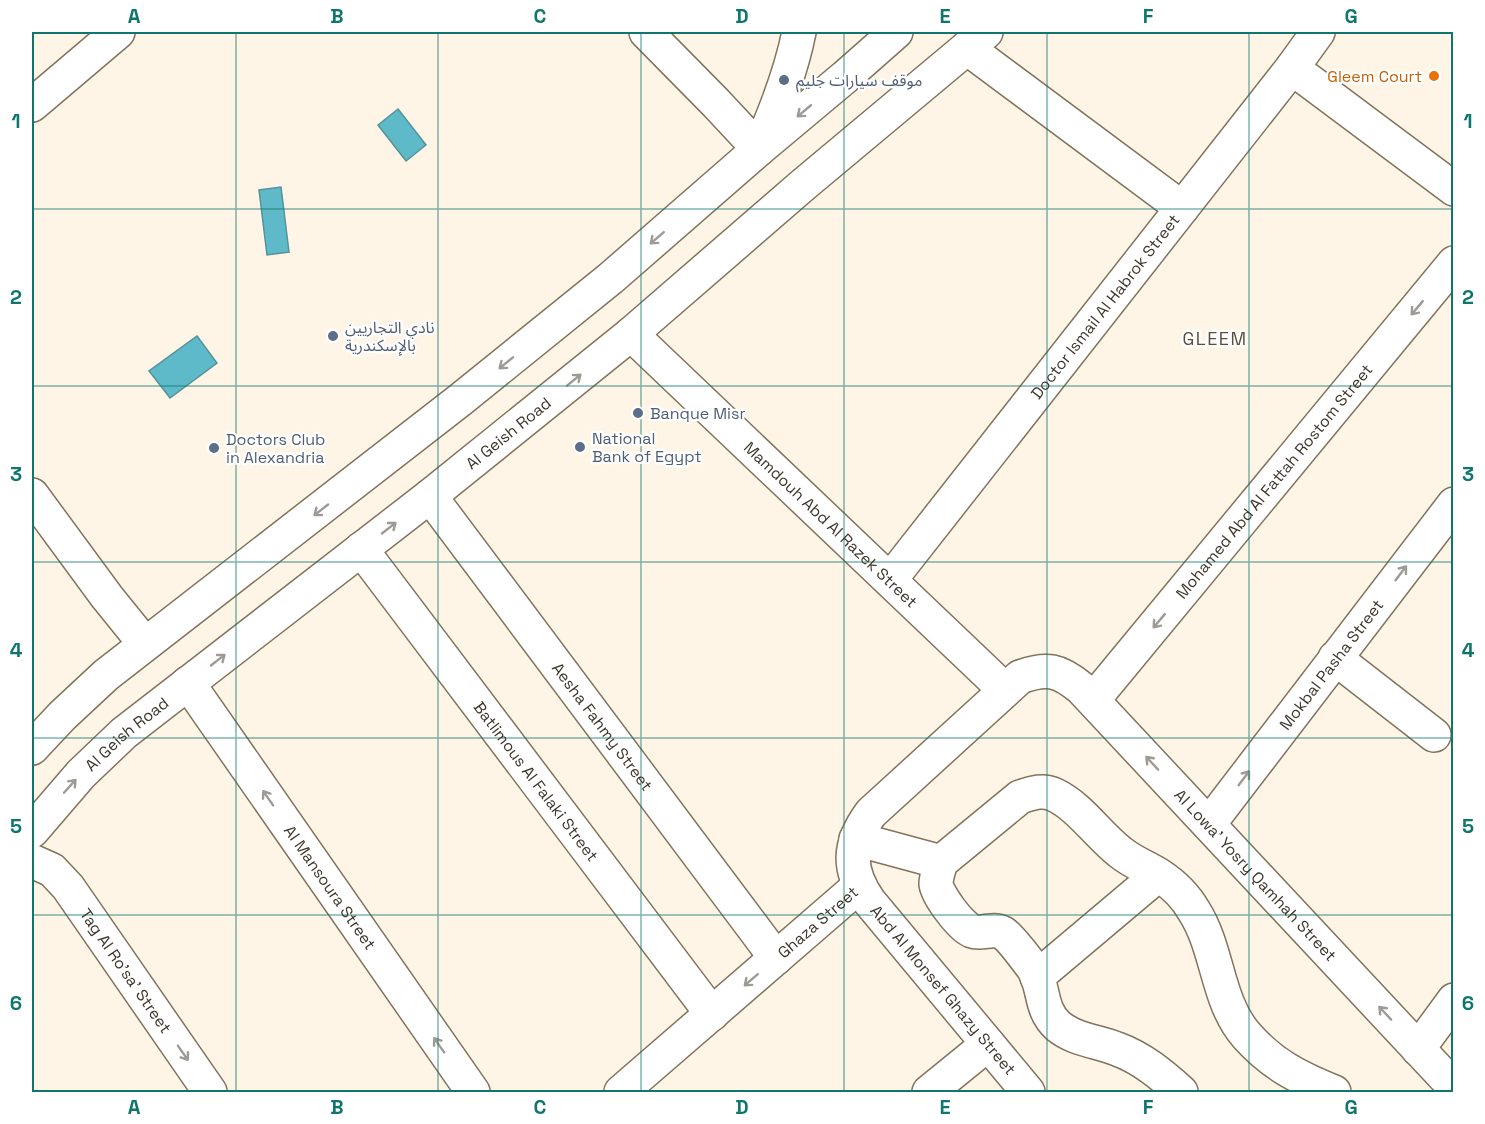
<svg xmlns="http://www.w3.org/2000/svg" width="1485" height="1124" viewBox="0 0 1485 1124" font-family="'Space Grotesk','Noto Sans Arabic',sans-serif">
  <rect width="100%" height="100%" fill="#fff5e6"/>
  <g fill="#5ebac8" stroke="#54939a" stroke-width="1.5">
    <polygon points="398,109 426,145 406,161 378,125"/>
    <polygon points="281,187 289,252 267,255 259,190"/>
    <polygon points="197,336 217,363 170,398 149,371"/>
  </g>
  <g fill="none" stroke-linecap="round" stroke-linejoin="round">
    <g stroke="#82735c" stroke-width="36">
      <g id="minor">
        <path d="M646 32 716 103 759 149C776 111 791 72 799 32"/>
        <polyline points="967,48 1182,208"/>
        <polyline points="1292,68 1454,189"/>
        <polyline points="32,105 118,32"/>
        <path id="s1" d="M631 334 1005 690"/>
        <polyline points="32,495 107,597 145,644"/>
        <path id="s2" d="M430 496 776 958"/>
        <path id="s3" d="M361 549 712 1014"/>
        <path id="s4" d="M890 580 1292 68 1318 32"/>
        <polyline points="1335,658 1434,735"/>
        <path id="s5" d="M188 683 473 1092"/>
        <path id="s6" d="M1093 700 1454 263"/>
        <path id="s7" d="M1209 824 1454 504"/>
        <polyline points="856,839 941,862"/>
        <path id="s8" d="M32 861 52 870 68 887 210 1092"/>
        <polyline points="1037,977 1158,875"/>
        <polyline points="1418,1049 1454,1000"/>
        <path id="s9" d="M621 1092 859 886"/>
        <polyline points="929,1092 988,1044"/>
        <path id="s10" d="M1028 1092 869 901C847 869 848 844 871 813L1020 677C1047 667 1059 670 1081 688L1454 1087"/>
        <path d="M1181 1092C1162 1075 1142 1058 1117 1049 1097 1041 1075 1040 1058 1026 1039 1009 1045 986 1033 968 1027 960 1010 937 1003 933 993 927 982 935 972 931 961 927 938 896 936 884 936 877 939 869 941 862L1020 797C1032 793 1043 789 1055 795 1080 807 1098 835 1120 852 1132 862 1146 867 1159 875 1173 884 1186 897 1194 911 1219 950 1216 1001 1247 1036 1273 1065 1299 1078 1334 1092"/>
      </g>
    </g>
    <g stroke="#82735c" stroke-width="36">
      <g id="highway">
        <polyline points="32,748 62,716 106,675 460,400 611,278 759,149 845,77 896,32"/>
        <path id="s11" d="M32 831 81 774 124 733 430 496 631 334 803 185 986 32"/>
      </g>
    </g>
    <use href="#minor" stroke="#fff" stroke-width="33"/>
    <use href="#highway" stroke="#fff" stroke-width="33"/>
  </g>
  <defs><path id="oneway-shaft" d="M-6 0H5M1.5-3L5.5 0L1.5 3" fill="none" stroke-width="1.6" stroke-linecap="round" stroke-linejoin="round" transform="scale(1.5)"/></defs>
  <g stroke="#9e9b96">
    <use href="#oneway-shaft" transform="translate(804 111) rotate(140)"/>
    <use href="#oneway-shaft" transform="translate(657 238) rotate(139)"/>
    <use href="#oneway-shaft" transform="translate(1417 308) rotate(130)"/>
    <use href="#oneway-shaft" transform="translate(506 363) rotate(141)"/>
    <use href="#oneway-shaft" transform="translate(574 380) rotate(-39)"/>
    <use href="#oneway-shaft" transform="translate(321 510) rotate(142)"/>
    <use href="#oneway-shaft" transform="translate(389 528) rotate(-38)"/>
    <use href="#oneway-shaft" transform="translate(1401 573) rotate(-53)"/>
    <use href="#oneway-shaft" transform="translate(1159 621) rotate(130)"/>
    <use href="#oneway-shaft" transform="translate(218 660) rotate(-38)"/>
    <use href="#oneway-shaft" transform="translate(1152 763) rotate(-133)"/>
    <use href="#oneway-shaft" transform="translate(1244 778) rotate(-53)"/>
    <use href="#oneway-shaft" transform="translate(70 786) rotate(-48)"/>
    <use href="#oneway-shaft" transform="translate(268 798) rotate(-125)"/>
    <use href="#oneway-shaft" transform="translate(751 980) rotate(139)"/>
    <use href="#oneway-shaft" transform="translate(1385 1013) rotate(-133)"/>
    <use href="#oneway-shaft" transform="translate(439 1045) rotate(-125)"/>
    <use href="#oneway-shaft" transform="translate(183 1053) rotate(55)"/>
  </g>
  <path fill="none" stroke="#0f766e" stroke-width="1.5" stroke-opacity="0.55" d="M236 32V1092M438 32V1092M641 32V1092M844 32V1092M1047 32V1092M1249 32V1092M32 209H1454M32 386H1454M32 562H1454M32 738H1454M32 915H1454"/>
  <circle fill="#e8710a" stroke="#fff" stroke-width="2" cx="1434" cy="76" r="6"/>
  <g fill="#5c6f8a" stroke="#fff" stroke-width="2">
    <circle cx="784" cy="80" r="6"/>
    <circle cx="333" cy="336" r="6"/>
    <circle cx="638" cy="413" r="6"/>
    <circle cx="580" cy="447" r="6"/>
    <circle cx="214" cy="448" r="6"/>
  </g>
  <g text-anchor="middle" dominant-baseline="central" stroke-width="4.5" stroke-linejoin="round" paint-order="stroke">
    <g font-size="16" fill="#c56008" stroke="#fff" text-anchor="end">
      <text x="1422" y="76">Gleem Court</text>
    </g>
    <g font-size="16" fill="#4e5e75" stroke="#fff" text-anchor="start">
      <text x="796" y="80">موقف سيارات جليم</text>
      <text x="345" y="327">نادي التجاريين<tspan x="345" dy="18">بالإسكندرية</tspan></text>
      <text x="650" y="413">Banque Misr</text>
      <text x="592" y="438">National<tspan x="592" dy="18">Bank of Egypt</tspan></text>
      <text x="226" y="439">Doctors Club<tspan x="226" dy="18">in Alexandria</tspan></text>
    </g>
    <g font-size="16" fill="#3e372e" stroke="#fff">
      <text stroke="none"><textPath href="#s4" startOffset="348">Doctor Ismail Al Habrok Street</textPath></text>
      <text stroke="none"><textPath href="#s11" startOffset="622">Al Geish Road</textPath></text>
      <text stroke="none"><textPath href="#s6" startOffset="284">Mohamed Abd Al Fattah Rostom Street</textPath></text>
      <text stroke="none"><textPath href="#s1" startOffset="276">Mamdouh Abd Al Razek Street</textPath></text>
      <text stroke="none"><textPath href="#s7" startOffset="201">Mokbal Pasha Street</textPath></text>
      <text stroke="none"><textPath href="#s2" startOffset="288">Aesha Fahmy Street</textPath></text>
      <text stroke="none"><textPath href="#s11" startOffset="136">Al Geish Road</textPath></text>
      <text stroke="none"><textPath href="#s3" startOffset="291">Batlimous Al Falaki Street</textPath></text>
      <text stroke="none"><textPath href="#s10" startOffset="868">Al Lowa' Yosry Qamhah Street</textPath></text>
      <text stroke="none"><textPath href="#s5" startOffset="249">Al Mansoura Street</textPath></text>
      <text stroke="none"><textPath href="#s9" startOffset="260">Ghaza Street</textPath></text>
      <text stroke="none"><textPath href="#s8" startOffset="147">Tag Al Ro'sa' Street</textPath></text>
      <text transform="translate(943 990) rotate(50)">Abd Al Monsef Ghazy Street</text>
    </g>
    <g font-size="18" letter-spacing="1.5" fill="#5c4e38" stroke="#fff">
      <text x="1215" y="338">GLEEM</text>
    </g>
  </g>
  <rect width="1485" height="1124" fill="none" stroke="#ffffff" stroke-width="66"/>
  <rect x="33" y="33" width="1419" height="1058" fill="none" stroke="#0f766e" stroke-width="2"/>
  <g font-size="20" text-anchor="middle" font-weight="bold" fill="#0f766e">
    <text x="134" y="23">A</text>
    <text x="337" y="23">B</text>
    <text x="540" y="23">C</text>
    <text x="742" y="23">D</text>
    <text x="945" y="23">E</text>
    <text x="1148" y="23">F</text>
    <text x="1351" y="23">G</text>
    <text x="16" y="128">1</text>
    <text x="1468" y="128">1</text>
    <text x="16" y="304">2</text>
    <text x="1468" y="304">2</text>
    <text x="16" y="481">3</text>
    <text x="1468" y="481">3</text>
    <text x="16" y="657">4</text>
    <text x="1468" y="657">4</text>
    <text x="16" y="833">5</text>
    <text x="1468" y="833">5</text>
    <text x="16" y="1010">6</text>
    <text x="1468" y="1010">6</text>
    <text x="134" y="1114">A</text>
    <text x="337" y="1114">B</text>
    <text x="540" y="1114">C</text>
    <text x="742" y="1114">D</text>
    <text x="945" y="1114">E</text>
    <text x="1148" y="1114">F</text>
    <text x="1351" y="1114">G</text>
  </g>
</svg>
